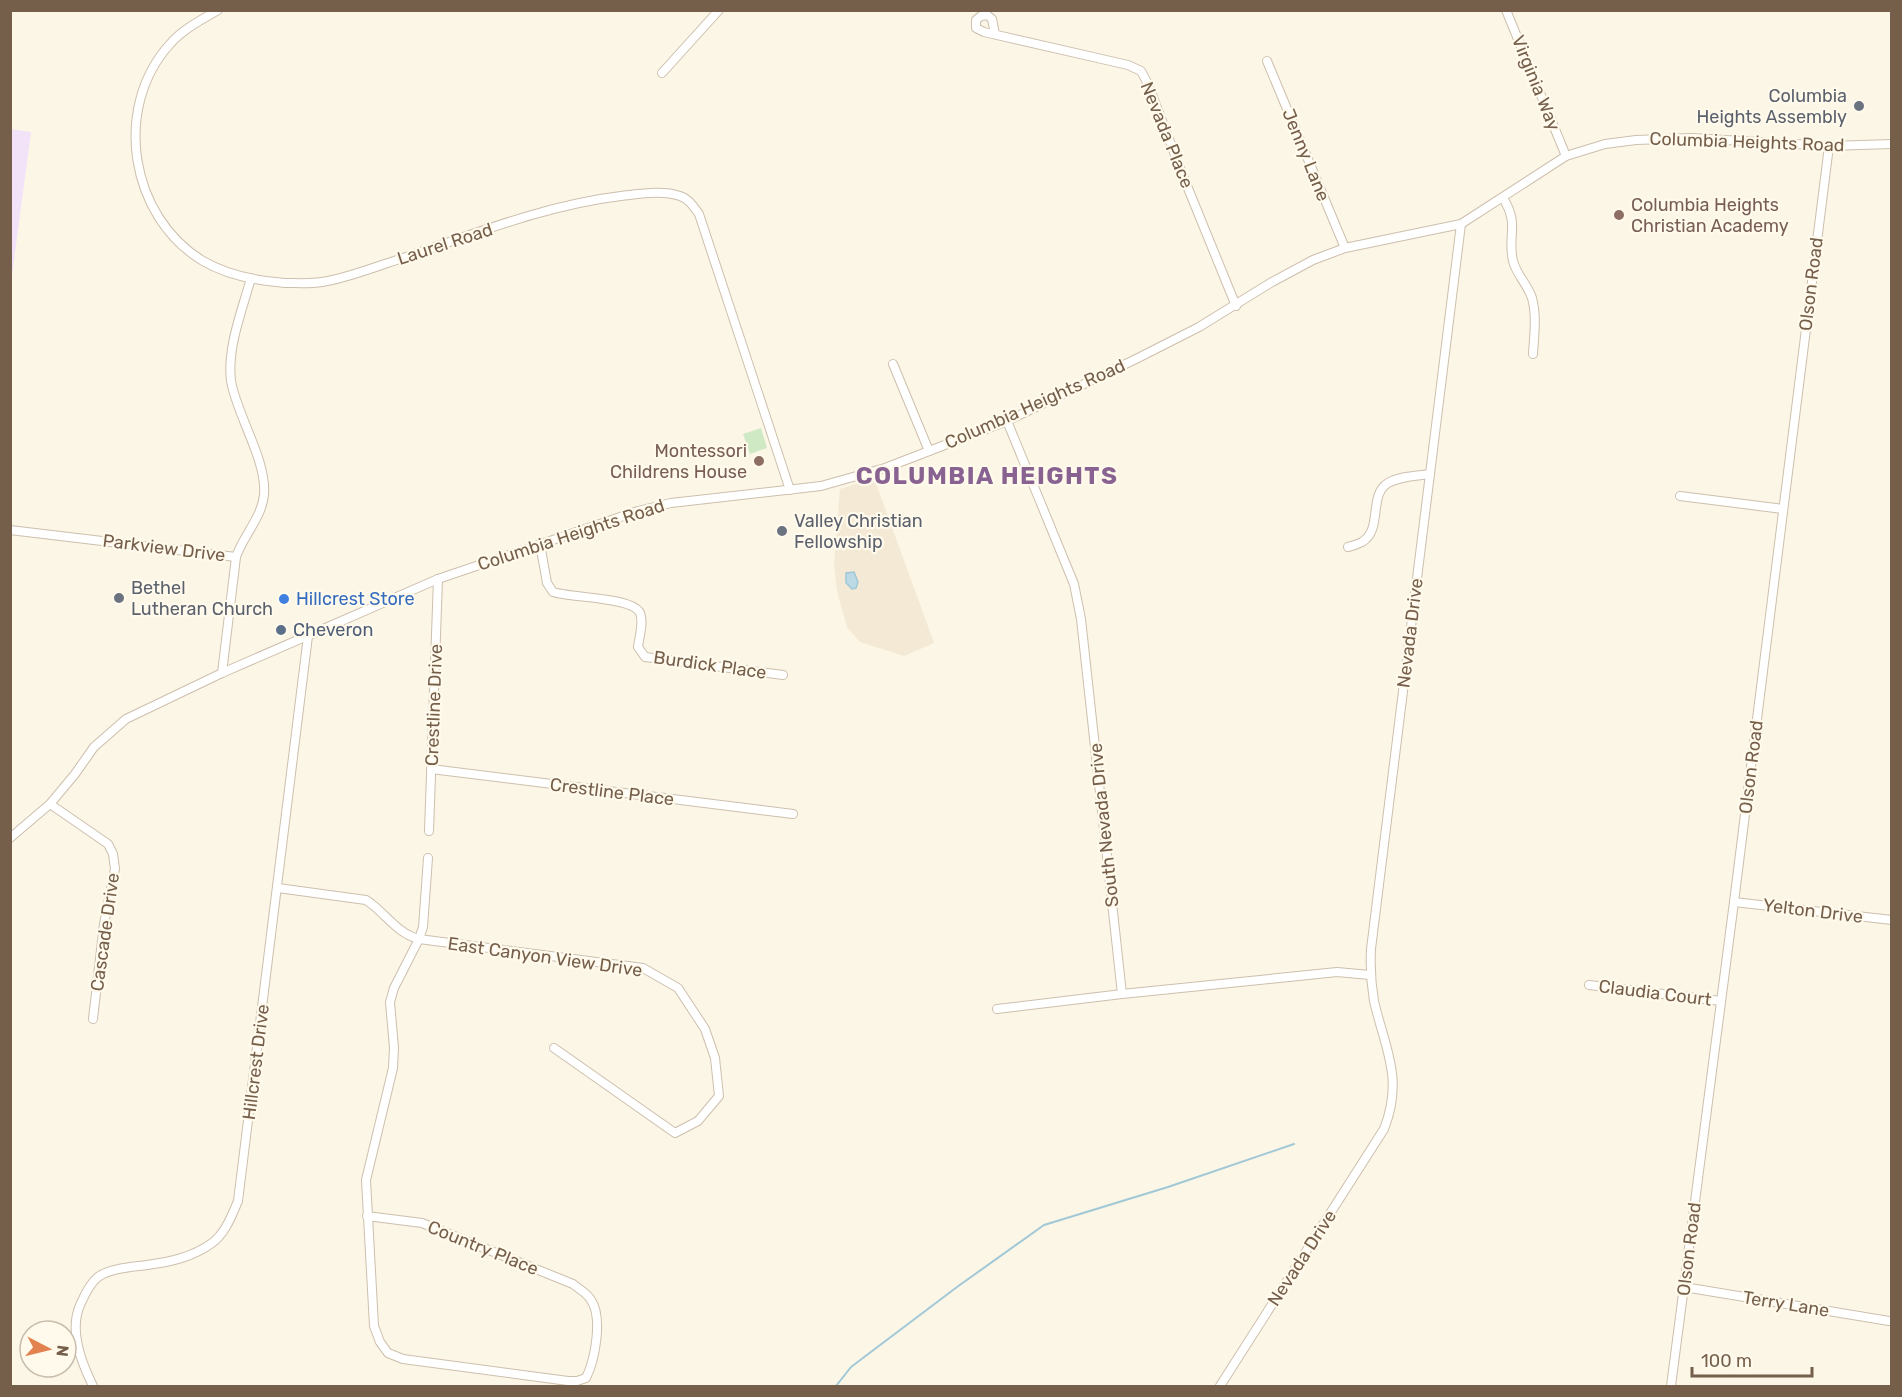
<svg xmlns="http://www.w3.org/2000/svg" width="1902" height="1397" viewBox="0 0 1902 1397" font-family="Rubik,sans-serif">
  <rect width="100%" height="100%" fill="#fcf6e6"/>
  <polygon fill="#f3e9d5" points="874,478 934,643 904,656 860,642 847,627 837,591 834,565 840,489"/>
  <polygon fill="#f3e3f8" points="11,129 31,132 11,283 10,129"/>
  <polygon fill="#cfe9c5" points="761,428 767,448 750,454 743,434"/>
  <polygon fill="#bbdae5" stroke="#a1c8d7" stroke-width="1.5" points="854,572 858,582 856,588 852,589 846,583 846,573"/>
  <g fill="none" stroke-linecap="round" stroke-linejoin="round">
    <polyline stroke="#a1c8d7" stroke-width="2" points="836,1386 851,1367 957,1287 1044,1225 1168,1187 1294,1144"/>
    <g stroke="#cdbfad" stroke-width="10">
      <g id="minor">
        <path d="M218 10C201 20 183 29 170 44 112 108 130 217 203 261 227 275 258 281 285 283 297 283 310 284 322 282 348 278 374 267 400 259 472 235 545 205 621 196 640 194 662 190 680 196 689 199 694 207 699 214L790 490"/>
        <polyline points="1506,10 1566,156"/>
        <polyline points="995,34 992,19 987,15 981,16 976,20 976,28 984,32 1128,65 1141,71 1148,84 1183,176 1236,306"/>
        <polyline points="1267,61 1345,248"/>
        <polyline points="662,73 719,10"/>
        <path d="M1503 198C1520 225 1507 235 1513 261 1516 274 1528 285 1532 298 1537 316 1534 336 1533 354"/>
        <polyline points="893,364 929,451"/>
        <polyline points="1007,421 1074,584 1081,619 1122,994"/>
        <polyline points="1680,496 1783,509"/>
        <polyline points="10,530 236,557"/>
        <path d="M540 544 547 583 553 592C571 598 633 597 640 613 644 622 639 638 638 647L645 657 783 675"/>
        <path d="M1348 547C1353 546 1358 544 1362 542 1383 530 1368 495 1388 483 1400 476 1416 476 1430 474"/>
        <path d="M222 673 236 557C243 536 262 517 264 495 267 460 237 416 231 381 227 347 242 311 251 278"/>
        <polyline points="431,769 793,814"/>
        <polyline points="50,804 108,844 113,854 115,869 104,924 93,1019"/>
        <polyline points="429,831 438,579"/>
        <polyline points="10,838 50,804 75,774 94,747 126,719 222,673 438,579 638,511 671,503 821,486 885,468 1007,421 1136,359 1199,327 1272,282 1313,260 1345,248 1461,224 1566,156 1605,144 1636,140 1692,138 1829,146 1892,144"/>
        <path d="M278 888 366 900C385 912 396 933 419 939L643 968 678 988 705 1029 715 1058 719 1096 698 1121 675 1133 554 1048"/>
        <polyline points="1734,902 1892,920"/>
        <polyline points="1589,985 1721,1001"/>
        <polyline points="997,1009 1122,994 1337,972 1370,975"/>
        <path d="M367 1216 422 1223 573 1284C579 1289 587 1293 591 1300 603 1318 595 1360 586 1378L577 1381H568L403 1359 388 1353 380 1342 374 1326 366 1180 393 1068 394 1048 390 1002 394 988 419 939 423 927 428 858"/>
        <polyline points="1684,1287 1889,1321"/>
        <path d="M93 1386C81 1362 68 1329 81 1303 85 1294 90 1283 98 1277 110 1268 133 1267 147 1265 170 1262 193 1257 212 1243 225 1234 232 1215 238 1201L308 636"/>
        <path d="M1220 1386 1384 1129C1404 1078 1385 1049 1374 1001 1371 983 1370 967 1371 949L1461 224"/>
        <polyline points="1671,1386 1734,902 1829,146"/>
      </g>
    </g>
    <use href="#minor" stroke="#fff" stroke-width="8"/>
  </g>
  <g fill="#6b7280" stroke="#fffaec" stroke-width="2">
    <circle cx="1859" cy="106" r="6"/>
    <circle cx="782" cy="531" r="6"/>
    <circle cx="119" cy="598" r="6"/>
  </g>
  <g fill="#8d6e63" stroke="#fffaec" stroke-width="2">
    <circle cx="1619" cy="215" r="6"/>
    <circle cx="759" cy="461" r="6"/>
  </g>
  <circle fill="#3f7fe0" stroke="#fffaec" stroke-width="2" cx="284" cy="599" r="6"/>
  <circle fill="#5c6f8a" stroke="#fffaec" stroke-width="2" cx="281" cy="630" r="6"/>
  <g text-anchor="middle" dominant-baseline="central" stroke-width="4.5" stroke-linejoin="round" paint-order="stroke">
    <g font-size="18" fill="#755f4b" stroke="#fffaec">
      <text transform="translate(1536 83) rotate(68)">Virginia Way</text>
      <text transform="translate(1167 135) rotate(68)">Nevada Place</text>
      <text transform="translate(1747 142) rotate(2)">Columbia Heights Road</text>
      <text transform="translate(1306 155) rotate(68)">Jenny Lane</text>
      <text transform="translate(445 244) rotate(-18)">Laurel Road</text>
      <text transform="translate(1811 284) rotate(-83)">Olson Road</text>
      <text transform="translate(1035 404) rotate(-24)">Columbia Heights Road</text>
      <text transform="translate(571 535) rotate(-18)">Columbia Heights Road</text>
      <text transform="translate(164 548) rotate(7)">Parkview Drive</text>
      <text transform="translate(1410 633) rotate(-83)">Nevada Drive</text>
      <text transform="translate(710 665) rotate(8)">Burdick Place</text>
      <text transform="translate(434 705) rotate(-88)">Crestline Drive</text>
      <text transform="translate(1751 767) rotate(-83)">Olson Road</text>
      <text transform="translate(612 792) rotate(7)">Crestline Place</text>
      <text transform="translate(1104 825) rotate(-96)">South Nevada Drive</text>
      <text transform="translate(1813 911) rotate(7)">Yelton Drive</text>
      <text transform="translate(105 932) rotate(-82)">Cascade Drive</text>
      <text transform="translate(545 957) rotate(8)">East Canyon View Drive</text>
      <text transform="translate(1655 993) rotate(7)">Claudia Court</text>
      <text transform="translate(256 1062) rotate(-83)">Hillcrest Drive</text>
      <text transform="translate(483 1248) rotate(22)">Country Place</text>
      <text transform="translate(1689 1249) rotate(-83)">Olson Road</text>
      <text transform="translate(1302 1258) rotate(-57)">Nevada Drive</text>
      <text transform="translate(1786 1304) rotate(9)">Terry Lane</text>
    </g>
    <g font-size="18" fill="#5b616d" stroke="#fffaec" text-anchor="start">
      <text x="1847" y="96" text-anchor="end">Columbia<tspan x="1847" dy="21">Heights Assembly</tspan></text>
      <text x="794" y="521">Valley Christian<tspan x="794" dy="21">Fellowship</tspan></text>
      <text x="131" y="588">Bethel<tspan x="131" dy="21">Lutheran Church</tspan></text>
    </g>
    <g font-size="18" fill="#785e54" stroke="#fffaec" text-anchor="start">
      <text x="1631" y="205">Columbia Heights<tspan x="1631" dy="21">Christian Academy</tspan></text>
      <text x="747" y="451" text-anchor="end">Montessori<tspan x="747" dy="21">Childrens House</tspan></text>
    </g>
    <g font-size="18" fill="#366cbe" stroke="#fffaec" text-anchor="start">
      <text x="296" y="599">Hillcrest Store</text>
    </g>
    <g font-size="18" fill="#4e5e75" stroke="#fffaec" text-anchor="start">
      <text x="293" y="630">Cheveron</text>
    </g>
    <g font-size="24" font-weight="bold" letter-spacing="1.5" fill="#886391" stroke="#fffaec">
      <text x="987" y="476">COLUMBIA HEIGHTS</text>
    </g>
  </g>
  <rect width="1902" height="1397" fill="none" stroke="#755f4b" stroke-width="24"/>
  <g transform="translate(48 1349) rotate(97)"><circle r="28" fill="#fffaec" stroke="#c8bcac" stroke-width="1.5"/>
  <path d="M0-4.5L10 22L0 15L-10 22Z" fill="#e2824e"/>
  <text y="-9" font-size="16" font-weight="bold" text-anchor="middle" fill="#755f4b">N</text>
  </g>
  <path d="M1692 1367v9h120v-9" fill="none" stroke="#755f4b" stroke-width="3"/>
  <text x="1701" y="1367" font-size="18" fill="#755f4b" stroke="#fffaec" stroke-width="4.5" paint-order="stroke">100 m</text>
</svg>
